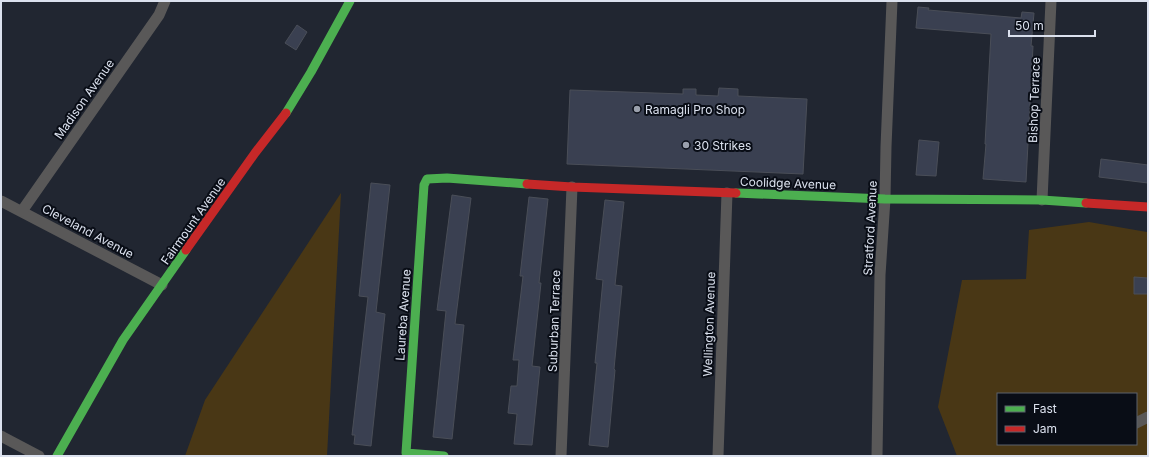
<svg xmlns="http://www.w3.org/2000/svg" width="1149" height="457" viewBox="0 0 1149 457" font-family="Inter,sans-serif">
  <rect width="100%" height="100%" fill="#212631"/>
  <g fill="#493715" fill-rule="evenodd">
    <polygon points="341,193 327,456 185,456 205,400"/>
    <path d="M1089 222 1147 232 1148 456H957L938 407 962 280 1026 279 1029 230ZM998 394H1136V444H998Z"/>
  </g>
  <g fill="#3a4051" stroke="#4a4e58">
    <polygon points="918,7 929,8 928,10 1021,18 1022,12 1034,13 1031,46 1033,46 1026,182 983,179 986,144 985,144 991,34 916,28"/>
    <polygon points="297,25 307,32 296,50 285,43"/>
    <polygon points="719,88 738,89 738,96 807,99 803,174 567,164 570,90 683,94 683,89 696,89 696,95 718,96"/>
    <polygon points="919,140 939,142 936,176 916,175"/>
    <polygon points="1101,159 1148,165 1148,183 1099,177"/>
    <polygon points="371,183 390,185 376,312 385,314 371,446 354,444 355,435 352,435 368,297 359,296"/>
    <polygon points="452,195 471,198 455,324 464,325 452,439 433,437 446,311 437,310"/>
    <polygon points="529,197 548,199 539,283 541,283 532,366 540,367 532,445 514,444 517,414 508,413 511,386 517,386 519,360 513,360 523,276 520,276"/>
    <polygon points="605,200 624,202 615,285 622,286 614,369 615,370 608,447 589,445 597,363 595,363 603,280 596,279"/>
    <polygon points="1134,277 1148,278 1148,294 1134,294"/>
  </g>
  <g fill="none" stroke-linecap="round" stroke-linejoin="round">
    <g stroke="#595858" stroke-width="11">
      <polyline points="1042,200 1051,1"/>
      <polyline points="1,201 162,285"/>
      <polyline points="22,211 159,15 165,1"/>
      <polyline points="1136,423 1148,417"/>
      <polyline points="1,436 39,456"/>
      <polyline points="561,456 572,187"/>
      <polyline points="718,456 727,193"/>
      <polyline points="877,456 880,275 885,199 886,147 892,1"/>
    </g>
    <g stroke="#4caf50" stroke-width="9">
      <polyline points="286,113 311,72 350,1"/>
      <polyline points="736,193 885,199 1042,200 1086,203"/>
      <polyline points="57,456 123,340 186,250"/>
      <polyline points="444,456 406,453 424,185 427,179 447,178 527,184"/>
    </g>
    <g stroke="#c62828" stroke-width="9">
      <polyline points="527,184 572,187 736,193"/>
      <polyline points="1086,203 1148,207"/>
      <polyline points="186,250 255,153 286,113"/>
    </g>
  </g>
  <g fill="#9aa0ac" stroke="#090d16" stroke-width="1.5">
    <circle cx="637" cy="109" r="4"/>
    <circle cx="686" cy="145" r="4"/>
  </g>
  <g text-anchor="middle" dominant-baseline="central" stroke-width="4" stroke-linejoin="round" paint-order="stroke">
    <g font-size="12" fill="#dbe1ee" stroke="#090d16">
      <text transform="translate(84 99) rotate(-55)">Madison Avenue</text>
      <text transform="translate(1034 100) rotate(-88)">Bishop Terrace</text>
      <text transform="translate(788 183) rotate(2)">Coolidge Avenue</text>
      <text transform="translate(193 221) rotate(-55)">Fairmount Avenue</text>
      <text transform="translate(870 228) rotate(-87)">Stratford Avenue</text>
      <text transform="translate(88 231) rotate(28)">Cleveland Avenue</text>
      <text transform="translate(403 315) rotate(-86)">Laureba Avenue</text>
      <text transform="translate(554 321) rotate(-88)">Suburban Terrace</text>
      <text transform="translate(709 324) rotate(-88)">Wellington Avenue</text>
    </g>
    <g font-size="12" fill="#dbe1ee" stroke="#090d16" text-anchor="start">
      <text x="645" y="109">Ramagli Pro Shop</text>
      <text x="694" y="145">30 Strikes</text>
    </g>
  </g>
  <rect width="1149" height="457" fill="none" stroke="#dbe1ee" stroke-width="4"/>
  <rect x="997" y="393" width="140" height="52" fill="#090d16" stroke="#5d626c"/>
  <rect x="1005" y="406" width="20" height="6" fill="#4caf50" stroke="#5d626c"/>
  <text x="1033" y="413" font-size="12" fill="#dbe1ee">Fast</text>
  <rect x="1005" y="426" width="20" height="6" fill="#c62828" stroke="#5d626c"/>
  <text x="1033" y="433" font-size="12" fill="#dbe1ee">Jam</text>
  <path d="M1009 30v6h86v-6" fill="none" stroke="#dbe1ee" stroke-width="2"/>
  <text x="1015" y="30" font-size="12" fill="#dbe1ee" stroke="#090d16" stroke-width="3" paint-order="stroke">50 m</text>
</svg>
